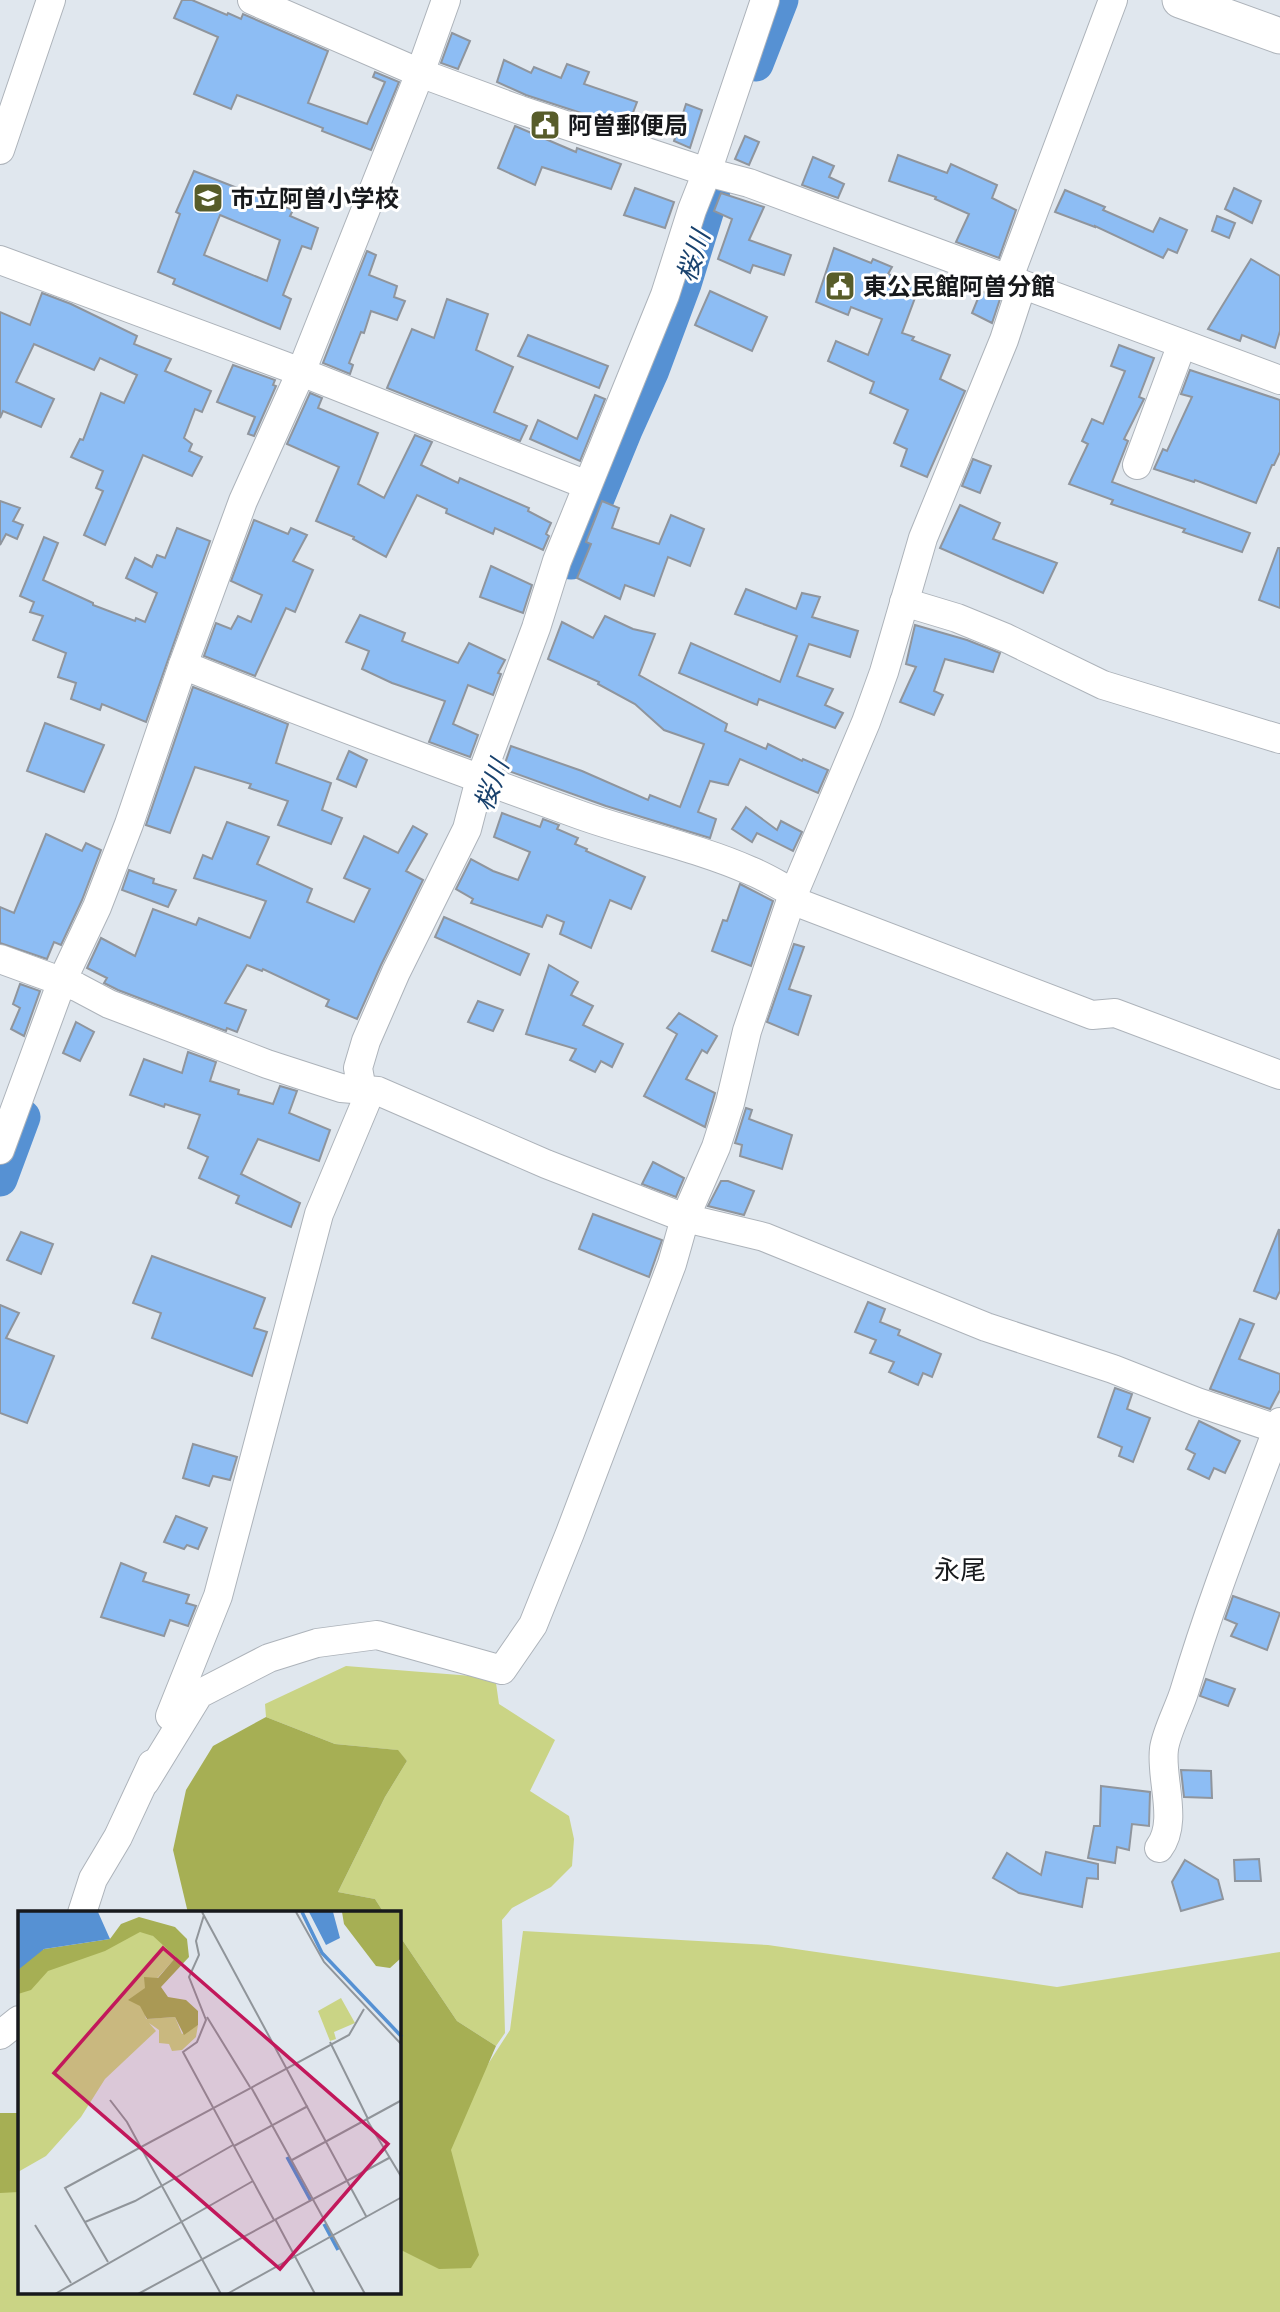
<svg xmlns="http://www.w3.org/2000/svg" width="1280" height="2312" viewBox="0 0 1280 2312" font-family="Mulish,'Noto Sans JP',sans-serif">
  <rect width="100%" height="100%" fill="#e0e7ee"/>
  <g fill="#cad485">
    <polygon points="346,1666 472,1676 496,1683 499,1704 555,1740 530,1791 569,1816 574,1839 572,1866 551,1887 512,1908 502,1920 505,2033 496,2046 457,2021 399,1935 399,1913 384,1913 375,1899 338,1892 385,1797 407,1761 397,1750 335,1744 266,1717 265,1704"/>
    <polygon points="523,1931 768,1945 1057,1987 1280,1952 1280,2312 0,2312 0,2188 19,2189 19,2293 399,2293 399,2175 452,2120 510,2030"/>
  </g>
  <g fill="#a6af54">
    <polygon points="266,1717 335,1744 398,1750 407,1761 385,1797 338,1892 375,1899 384,1913 188,1913 173,1850 186,1790 213,1746"/>
    <polygon points="399,1935 457,2021 496,2046 451,2150 479,2255 471,2268 439,2269 399,2249"/>
    <polygon points="0,2113 19,2113 19,2192 0,2193"/>
  </g>
  <g fill="none" stroke-linecap="round" stroke-linejoin="round">
    <g stroke="#5691d3" stroke-width="35">
      <polyline points="756,64 781,0"/>
      <polyline points="571,562 625,430 652,370 684,284 713,190"/>
      <polyline points="0,1179 23,1117"/>
    </g>
  </g>
  <g fill="#8dbdf4" stroke="#8f959d" stroke-width="2" fill-rule="evenodd">
    <polygon points="182,0 192,0 227,15 228,13 241,19 243,14 328,51 308,103 367,124 385,82 373,77 375,72 399,82 371,150 322,131 323,128 237,95 231,109 194,94 218,37 174,18"/>
    <polygon points="452,33 470,41 458,69 441,63"/>
    <polygon points="504,60 531,73 534,67 561,78 567,64 589,72 584,84 637,102 627,128 526,95 497,82"/>
    <polygon points="686,104 702,110 690,148 674,141"/>
    <polygon points="515,126 576,152 577,148 621,164 611,189 542,167 535,185 498,168"/>
    <polygon points="745,136 759,142 749,165 735,159"/>
    <polygon points="898,155 947,173 951,164 997,185 992,198 1016,210 999,258 956,242 969,214 935,199 936,197 889,181"/>
    <polygon points="813,157 834,166 829,177 844,184 838,198 802,185"/>
    <path d="M194 171 293 210 290 216 318 228 311 249 302 246 283 295 291 299 280 329 173 284 175 279 158 272 180 214 176 212ZM220 215 280 240 267 281 204 255Z"/>
    <polygon points="635,188 674,202 665,228 624,215"/>
    <polygon points="1234,188 1261,201 1252,223 1225,209"/>
    <polygon points="1065,190 1105,207 1103,210 1153,232 1160,218 1187,230 1177,253 1168,249 1163,258 1095,226 1095,227 1055,212"/>
    <polygon points="721,193 764,207 749,240 791,255 784,275 753,265 750,273 718,259 732,219 714,211"/>
    <polygon points="1217,216 1235,223 1229,238 1212,231"/>
    <polygon points="834,248 871,263 873,259 892,267 888,274 919,287 902,333 914,337 912,340 950,355 940,379 965,391 927,477 901,466 907,449 894,443 908,410 870,393 874,382 828,361 836,341 868,355 882,319 851,307 848,315 816,302"/>
    <polygon points="367,251 376,255 369,275 397,286 394,297 405,301 397,320 371,311 364,333 361,332 349,363 353,365 350,374 323,363"/>
    <polygon points="1251,259 1280,276 1280,331 1275,348 1242,335 1240,341 1208,329"/>
    <polygon points="710,291 767,317 752,351 695,325"/>
    <polygon points="981,291 1000,299 992,323 972,313"/>
    <polygon points="42,293 71,304 137,336 134,344 171,359 165,371 211,391 202,412 195,409 184,438 192,444 189,451 202,457 192,476 143,455 105,545 84,535 103,491 96,488 103,471 71,457 80,439 83,440 101,393 124,403 137,375 100,358 94,370 34,344 16,382 54,399 41,427 3,411 0,418 0,312 30,325"/>
    <polygon points="447,299 488,314 476,350 513,367 494,412 527,426 520,441 387,388 412,329 434,338"/>
    <polygon points="528,335 608,366 599,388 518,356"/>
    <polygon points="1119,345 1154,358 1139,397 1144,399 1124,439 1128,441 1112,482 1250,533 1242,552 1183,532 1185,529 1111,504 1113,500 1069,484 1088,444 1082,441 1092,419 1103,424 1125,371 1111,366"/>
    <polygon points="233,365 275,380 273,385 276,386 254,436 248,434 255,417 217,402"/>
    <polygon points="1190,370 1280,400 1280,452 1274,465 1272,465 1256,503 1195,480 1194,482 1154,469 1163,449 1167,451 1192,397 1181,394"/>
    <polygon points="310,393 322,398 318,408 378,433 358,484 384,498 415,435 432,442 421,465 458,483 460,478 529,508 528,511 551,523 546,534 549,536 543,550 495,528 493,534 446,513 447,509 417,495 386,557 353,539 354,537 316,521 339,467 287,444"/>
    <polygon points="595,395 605,399 580,461 530,439 538,420 577,439"/>
    <polygon points="973,459 991,466 980,493 962,486"/>
    <polygon points="0,501 20,508 13,521 23,525 17,539 6,534 0,545"/>
    <polygon points="602,501 619,508 612,528 659,544 671,515 704,529 690,566 668,557 654,596 625,585 620,599 577,578 591,544 586,542"/>
    <polygon points="960,505 1000,523 993,539 1057,563 1043,593 940,548"/>
    <polygon points="254,520 288,534 291,528 307,535 293,561 313,570 295,612 286,608 255,676 204,656 216,623 231,629 238,616 251,622 262,595 231,581"/>
    <polygon points="177,528 210,541 146,722 102,704 100,710 71,699 76,683 58,677 66,653 33,640 43,616 30,612 34,602 20,596 44,537 58,543 43,580 93,603 93,605 135,621 136,618 145,622 157,593 126,578 135,558 152,567 157,555 165,558"/>
    <polygon points="1278,548 1280,548 1280,608 1259,600"/>
    <polygon points="491,566 532,585 523,613 480,597"/>
    <polygon points="746,589 796,609 802,593 820,597 812,617 858,631 850,657 809,644 797,676 833,689 825,705 843,713 835,728 759,699 757,705 679,673 691,643 780,682 797,636 735,614"/>
    <polygon points="360,615 405,633 402,641 458,663 469,643 505,660 498,673 501,674 493,695 468,685 453,724 478,735 470,757 429,742 445,701 392,683 362,669 369,651 346,642"/>
    <polygon points="605,616 633,629 655,634 639,675 727,724 725,731 766,749 768,744 802,761 803,759 828,770 818,793 740,759 728,785 710,781 698,812 716,819 710,838 606,806 503,769 511,746 582,771 648,800 650,795 680,807 704,744 664,730 635,704 598,684 599,682 548,659 562,622 593,638"/>
    <polygon points="915,625 967,640 1000,653 993,672 945,659 934,691 943,695 934,715 900,702 916,667 906,664"/>
    <polygon points="193,687 288,724 276,763 331,783 322,810 342,818 331,844 278,825 288,801 249,788 251,784 195,767 170,833 146,825"/>
    <polygon points="45,723 104,745 84,792 27,771"/>
    <polygon points="349,751 367,760 356,787 337,779"/>
    <polygon points="746,807 777,830 781,821 802,832 793,851 757,833 752,842 732,829"/>
    <polygon points="502,813 540,827 543,819 559,825 557,829 578,838 575,844 587,849 586,851 645,877 631,909 610,900 591,948 560,934 564,922 547,915 542,927 471,903 473,899 456,889 471,859 493,871 518,880 530,852 494,837"/>
    <polygon points="227,822 269,837 257,864 312,889 307,902 354,922 370,889 344,878 364,836 398,853 413,826 427,834 406,871 423,880 381,965 357,1019 326,1006 329,1000 263,969 262,971 247,965 225,1003 246,1010 237,1032 227,1028 226,1031 118,990 104,983 107,978 87,968 101,938 135,956 153,909 196,925 199,918 250,938 266,901 194,878 203,855 212,859"/>
    <polygon points="46,834 82,851 86,843 101,850 82,900 61,945 54,942 47,959 0,943 0,907 14,913"/>
    <polygon points="129,870 154,879 153,883 176,890 168,907 122,890"/>
    <polygon points="740,884 773,901 751,966 712,951 723,920 727,921"/>
    <polygon points="444,917 529,954 520,975 435,937"/>
    <polygon points="794,944 804,947 789,989 811,996 798,1035 767,1022"/>
    <polygon points="549,965 578,982 571,995 593,1006 583,1025 623,1044 612,1067 601,1061 595,1072 570,1060 576,1049 526,1034"/>
    <polygon points="20,984 40,991 24,1036 11,1029 20,1008 13,1004"/>
    <polygon points="478,1001 503,1010 493,1031 468,1022"/>
    <polygon points="679,1013 717,1036 707,1053 702,1050 686,1079 715,1093 705,1127 644,1096 677,1034 667,1028"/>
    <polygon points="76,1022 94,1032 80,1061 63,1053"/>
    <polygon points="188,1052 216,1062 210,1081 239,1090 238,1094 273,1104 280,1086 297,1091 289,1113 330,1130 319,1161 258,1139 241,1174 300,1203 291,1227 236,1203 239,1196 199,1178 208,1157 188,1148 200,1115 165,1104 164,1107 130,1095 144,1059 182,1073"/>
    <polygon points="746,1108 752,1110 749,1119 792,1135 782,1169 740,1156 742,1145 735,1143"/>
    <polygon points="653,1162 684,1178 676,1197 642,1184"/>
    <polygon points="721,1181 728,1181 754,1191 744,1215 708,1206"/>
    <polygon points="593,1214 662,1240 649,1277 579,1249"/>
    <polygon points="1279,1229 1280,1291 1276,1299 1254,1291"/>
    <polygon points="21,1232 53,1244 41,1274 7,1260"/>
    <polygon points="152,1256 265,1298 254,1328 267,1332 252,1376 152,1338 161,1313 133,1303"/>
    <polygon points="868,1302 885,1309 880,1322 900,1330 898,1335 941,1354 932,1377 923,1373 918,1385 889,1372 894,1362 870,1353 876,1340 855,1332"/>
    <polygon points="0,1305 19,1313 6,1338 54,1356 27,1423 0,1413"/>
    <polygon points="1240,1319 1254,1324 1239,1359 1280,1374 1280,1390 1270,1409 1210,1389"/>
    <polygon points="1115,1388 1132,1394 1127,1409 1150,1418 1133,1462 1119,1456 1122,1447 1098,1437"/>
    <polygon points="1199,1421 1240,1441 1225,1473 1214,1468 1209,1479 1188,1469 1195,1454 1186,1449"/>
    <polygon points="193,1444 237,1457 230,1480 213,1476 209,1486 183,1478"/>
    <polygon points="176,1516 207,1528 198,1549 187,1545 184,1549 164,1542"/>
    <polygon points="121,1563 146,1573 143,1581 189,1595 186,1603 196,1606 188,1626 170,1620 164,1636 101,1617"/>
    <polygon points="1233,1596 1280,1613 1267,1650 1231,1636 1237,1624 1225,1619"/>
    <polygon points="1206,1679 1235,1689 1228,1706 1200,1696"/>
    <polygon points="1181,1770 1211,1771 1212,1798 1184,1797"/>
    <polygon points="1101,1786 1150,1792 1149,1826 1132,1824 1129,1850 1117,1847 1115,1863 1088,1858 1094,1826 1100,1826"/>
    <polygon points="1046,1852 1098,1864 1098,1879 1087,1878 1082,1907 1019,1893 993,1878 1007,1853 1041,1875"/>
    <polygon points="1259,1859 1261,1881 1235,1881 1234,1860"/>
    <polygon points="1185,1860 1218,1880 1223,1899 1181,1911 1172,1882"/>
  </g>
  <g fill="none" stroke-linecap="round" stroke-linejoin="round">
    <g stroke="#adb3ba" stroke-width="30">
      <g id="minor">
        <polyline points="252,0 420,73 520,110 707,172 749,183 1280,380"/>
        <polyline points="0,150 51,0"/>
        <polyline points="0,260 301,372 587,485"/>
        <polyline points="1008,280 1113,0"/>
        <polyline points="1137,465 1182,344"/>
        <polyline points="904,602 957,618 1006,638 1103,685 1280,739"/>
        <path d="M183 665C314 718 447 767 580 815 636 835 697 847 751 871 766 877 780 886 794 893"/>
        <polyline points="791,900 1092,1015 1115,1013 1280,1075"/>
        <polyline points="0,959 77,987 109,1004 267,1064 341,1088 378,1091 546,1164 685,1218 764,1237 986,1327 1113,1369 1197,1402 1280,1430"/>
        <polyline points="362,1090 358,1068 366,1041 396,972 467,829 480,779 536,628 557,561 665,295 692,210 707,172 765,0"/>
        <polyline points="0,1150 62,981 97,907 129,824 183,665 243,501 301,372 420,73 446,0"/>
        <polyline points="170,1716 218,1596 319,1214 366,1102 367,1090"/>
        <polyline points="145,1782 199,1694 269,1658 317,1643 377,1635 502,1670 533,1625 570,1533 672,1264 685,1218 716,1147 730,1103 747,1031 791,900 866,722 884,672 923,538 1004,340 1022,285"/>
        <path d="M1159 1848C1179 1822 1160 1778 1164 1749 1166 1732 1180 1707 1185 1689 1212 1598 1247 1511 1280 1422"/>
        <polyline points="82,1913 93,1879 118,1837 152,1764"/>
        <polyline points="0,2035 19,2020"/>
      </g>
    </g>
    <g stroke="#adb3ba" stroke-width="37">
      <polyline id="major" points="1180,0 1280,36"/>
    </g>
    <use href="#minor" stroke="#fff" stroke-width="28"/>
    <use href="#major" stroke="#fff" stroke-width="35"/>
  </g>
  <defs>
    <g id="civic-square" transform="scale(1.575)"><rect x="-9" y="-9" width="18" height="18" rx="4" fill="#575c2a" stroke="#fff"/><path d="M-.6-6.5H3V-4.5H.6V-3L4-1V1h2V6H-6V1h2V-1L-.6-3ZM-1.2 2.5V6h2.4V2.5Z" fill="#fff"/></g>
    <g id="school-square" transform="scale(1.575)"><rect x="-9" y="-9" width="18" height="18" rx="4" fill="#575c2a" stroke="#fff"/><path d="M0-5L7-2L0 1L-7-2ZM-4 1L0 2.5L4 1V4Q0 6-4 4Z" fill="#fff"/></g>
  </defs>
  <g fill-rule="evenodd">
    <use href="#civic-square" x="545" y="125"/>
    <use href="#school-square" x="208" y="198"/>
    <use href="#civic-square" x="840" y="286"/>
  </g>
  <g text-anchor="middle" dominant-baseline="central" stroke-width="6" stroke-linejoin="round" paint-order="stroke">
    <g font-size="24" font-weight="bold" fill="#17191c" stroke="#fff" text-anchor="start">
      <text x="568" y="125">阿曽郵便局</text>
      <text x="231" y="198">市立阿曽小学校</text>
      <text x="863" y="286">東公民館阿曽分館</text>
    </g>
    <g font-size="26" font-style="italic" fill="#18416d" stroke="#fff">
      <text transform="translate(693 256) rotate(-72)">桜川</text>
      <text transform="translate(491 785) rotate(-70)">桜川</text>
    </g>
    <g font-size="26" fill="#17191c" stroke="#fff">
      <text x="960" y="1569">永尾</text>
    </g>
  </g>
  <g transform="translate(18 1911)">
    <rect width="383" height="383" fill="#e0e7ee"/>
    <path d="M121 15 161 43 124 84 128 108 157 106 164 123 180 114 178 126 164 139 154 140 151 133 141 132V119L131 112 138 120 87 168 63 206 28 245 0 261V79L30 55ZM323 87 337 112 316 121 318 128 312 130 300 100Z" fill="#cad485"/>
    <path d="M324 1H383L382 48 372 57 358 55 326 13ZM121 6 157 16 169 28 171 46 143 76 150 86 168 89 180 100V114L166 124 157 106 129 108 122 95 110 89 127 77 126 66 140 67 158 46 135 25 122 21 87 40 30 60 13 79 0 83V59L15 44 26 38 92 28 103 13Z" fill="#a6af54"/>
    <path d="M0 1H80L92 28 26 38 0 59ZM291 1H315L322 27 308 34Z" fill="#5691d3"/>
    <path fill="none" stroke="#5691d3" stroke-width="3.5" d="M284 1 304 42 384 126M269 246 293 290M306 313 320 339"/>
    <path fill="none" stroke="#90959a" stroke-width="2" d="M184 1 348 305M278 1 306 51 384 134M186 4 178 30 181 44 171 66 188 109 179 131 165 141 256 309M189 106 232 176M312 131 350 208M233 176 347 383M92 189 109 211 203 383M349 209 384 267M216 235 290 195M274 249 384 189M257 308 297 383M67 311 117 290 215 234M17 314 53 372M90 351 47 277 331 124 346 98M37 383 235 270M120 383 371 247M209 383 384 286"/>
    <path fill="#c2185b" fill-opacity="0.15" stroke="#c2185b" stroke-width="3.5" d="M145 37 370 233 262 358 36 162Z"/>
    <rect width="383" height="383" fill="none" stroke="#17191c" stroke-width="3.5"/>
  </g>
</svg>
